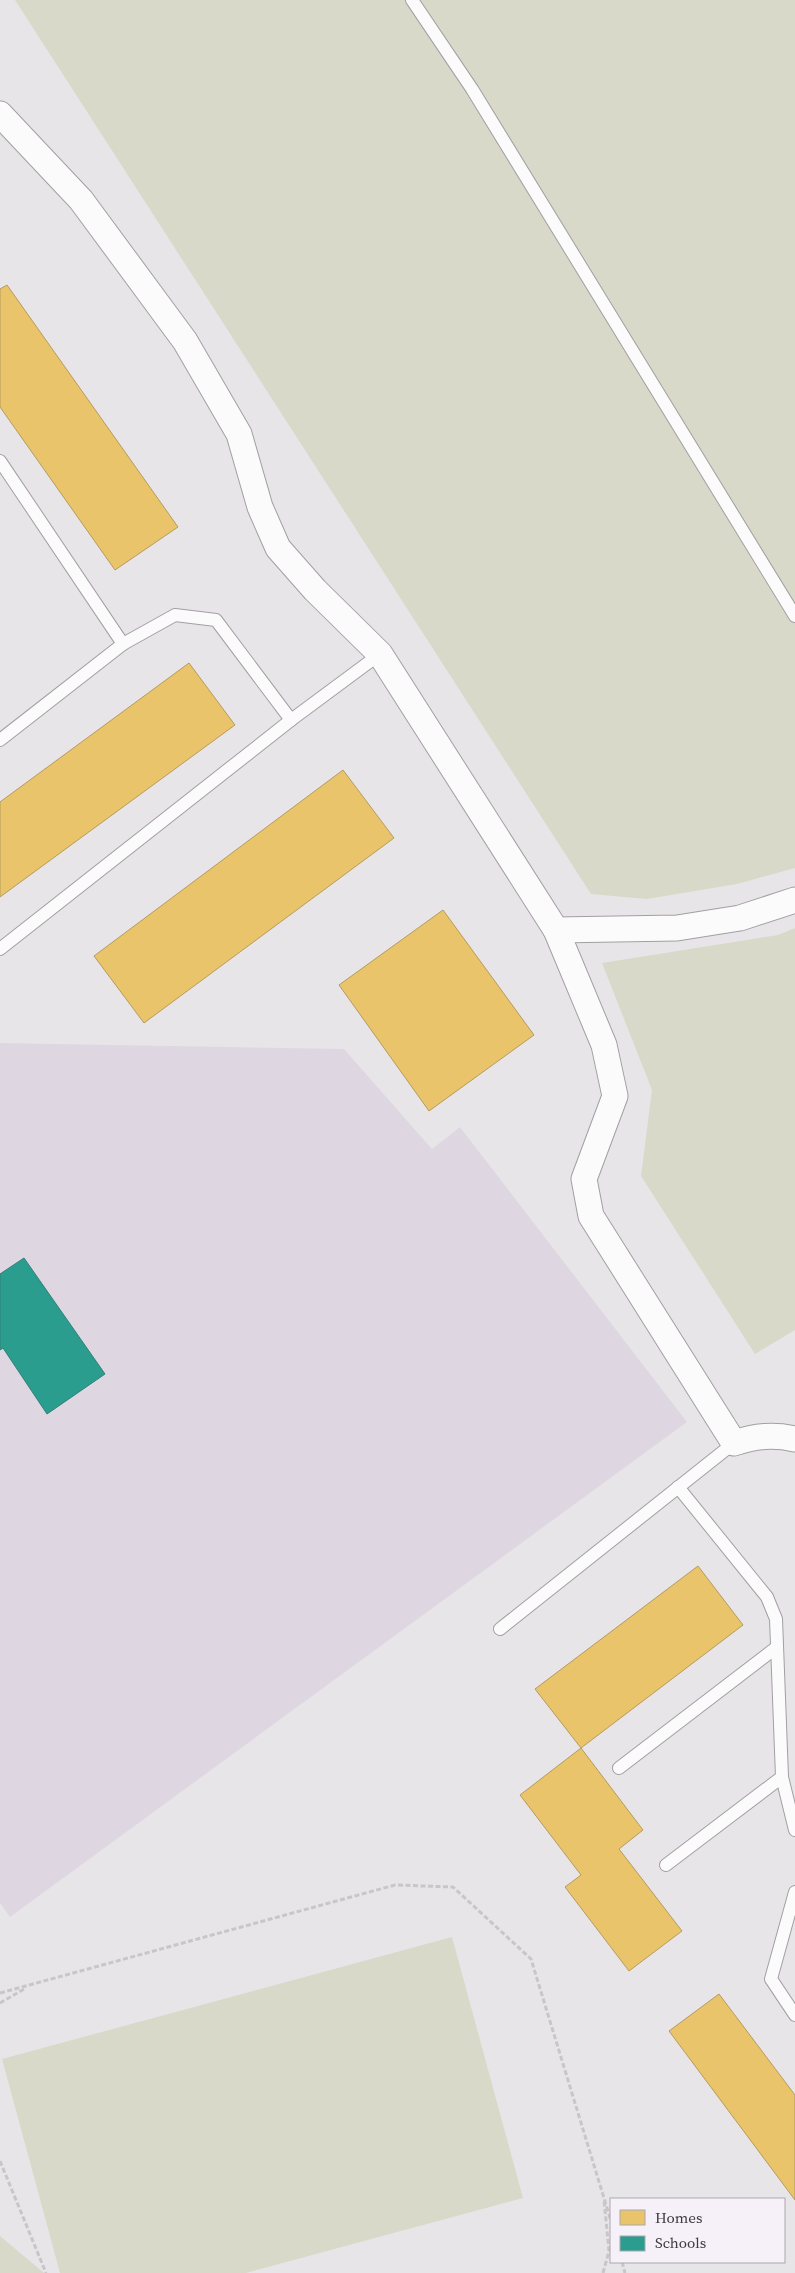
<svg xmlns="http://www.w3.org/2000/svg" width="795" height="2273" viewBox="0 0 795 2273" font-family="'Source Serif 4',serif">
  <rect width="100%" height="100%" fill="#e8e5e9"/>
  <polygon fill="#ded7e1" points="0,1043 344,1049 432,1149 460,1127 687,1422 10,1917 0,1903"/>
  <g fill="#d8d9c8">
    <polygon points="15,0 795,0 795,868 737,884 647,899 591,894"/>
    <polygon points="795,928 795,1330 755,1354 641,1176 652,1090 602,963 778,935"/>
    <polygon points="452,1937 523,2198 246,2273 60,2273 2,2059"/>
    <polygon points="0,2236 44,2273 0,2273"/>
  </g>
  <g fill="#e9c46a" stroke="#b59b5d">
    <polygon points="7,285 178,527 115,570 0,407 0,289"/>
    <polygon points="189,663 235,725 0,897 0,802"/>
    <polygon points="343,770 394,838 144,1023 94,956"/>
    <polygon points="443,910 534,1035 429,1111 339,985"/>
    <polygon points="698,1566 743,1625 581,1748 535,1689"/>
    <polygon points="581,1748 643,1830 619,1849 682,1931 629,1971 565,1887 581,1875 520,1795"/>
    <polygon points="719,1994 795,2095 795,2200 669,2031"/>
  </g>
  <polygon fill="#2a9d8f" stroke="#308077" points="24,1258 105,1374 47,1414 3,1348 0,1350 0,1274"/>
  <g fill="none" stroke-linecap="round" stroke-linejoin="round">
    <g stroke="#a29fa3" stroke-width="14">
      <g id="lane">
        <polyline points="412,0 472,89 795,616"/>
        <polyline points="0,461 123,644"/>
        <polyline points="0,740 123,644 175,615 216,620 291,720"/>
        <polyline points="0,949 291,720 380,654"/>
        <polyline points="678,1487 767,1597 776,1619 782,1777 795,1830"/>
        <polyline points="500,1629 734,1443"/>
        <polyline points="619,1768 777,1647"/>
        <polyline points="666,1865 782,1777"/>
        <polyline points="795,1892 771,1979 795,2015"/>
      </g>
    </g>
    <g stroke="#a29fa3" stroke-width="27">
      <g id="street">
        <path d="M0 114 81 200 185 341 239 434 260 507 278 548 315 590 380 654 556 930 604 1045 615 1096 584 1179 591 1216 734 1443C756 1436 773 1434 795 1439"/>
        <polyline points="556,930 677,928 740,918 795,900"/>
      </g>
    </g>
    <g stroke="#c8c6c8" stroke-width="3" stroke-dasharray="5 2.5" stroke-linecap="butt">
      <polyline points="0,1993 395,1885 453,1887 531,1959 611,2221"/>
      <polyline points="0,2003 26,1988"/>
      <polyline points="0,2161 46,2273"/>
      <polyline points="622,2262 625,2273"/>
      <polyline points="603,2273 609,2251 604,2200"/>
    </g>
    <use href="#lane" stroke="#fcfbfc" stroke-width="12"/>
    <use href="#street" stroke="#fcfbfc" stroke-width="25"/>
  </g>
  <rect x="610" y="2198" width="175" height="65" fill="#f6f0f9" stroke="#aca8af"/>
  <rect x="620" y="2210" width="25" height="15" fill="#e9c46a" stroke="#aca8af"/>
  <text x="655" y="2223" font-size="15" fill="#3d3b3f">Homes</text>
  <rect x="620" y="2236" width="25" height="15" fill="#2a9d8f" stroke="#aca8af"/>
  <text x="655" y="2248" font-size="15" fill="#3d3b3f">Schools</text>
</svg>
